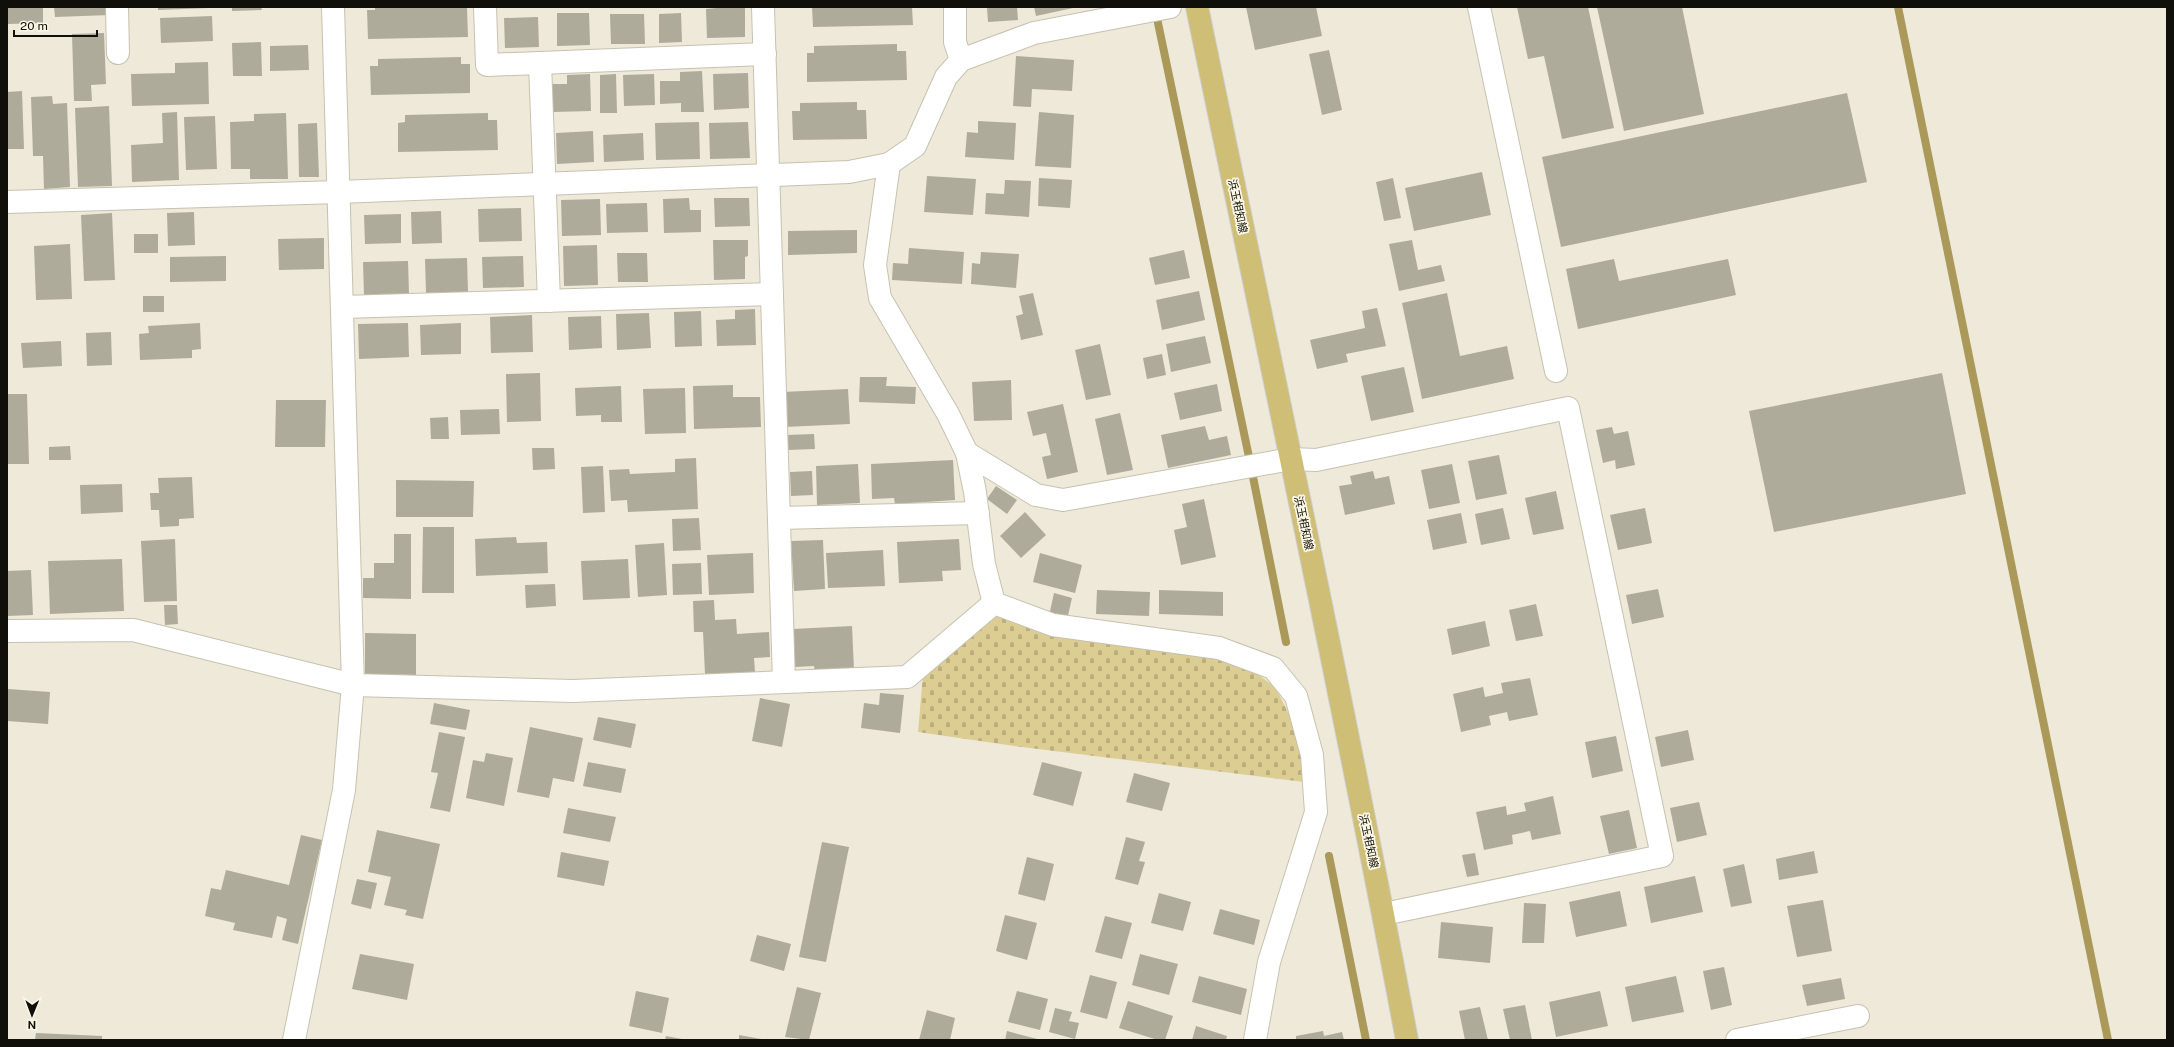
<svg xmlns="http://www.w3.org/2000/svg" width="2174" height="1047" viewBox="0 0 2174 1047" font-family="'Public Sans','Noto Sans JP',sans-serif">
  <defs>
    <pattern id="cemetery-stones" width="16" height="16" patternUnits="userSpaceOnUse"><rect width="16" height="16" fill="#dccd92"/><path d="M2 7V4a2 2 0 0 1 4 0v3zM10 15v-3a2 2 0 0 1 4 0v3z" fill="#bcaf7d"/></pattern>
  </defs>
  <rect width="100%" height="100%" fill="#eee9d8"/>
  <polygon fill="url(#cemetery-stones)" points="995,613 1040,633 1210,656 1248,667 1276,688 1300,737 1304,782 1022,747 918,732 923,675"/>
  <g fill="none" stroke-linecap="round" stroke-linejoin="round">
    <g stroke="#aa9958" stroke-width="8">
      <polyline points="1898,7 2108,1040"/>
      <polyline points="1158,23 1249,457"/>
      <polyline points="1253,477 1286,642"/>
      <polyline points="1329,856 1366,1040"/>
    </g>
  </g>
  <g fill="#afab9b">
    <polygon points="7,7 43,7 43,23 7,24"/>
    <polygon points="54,7 109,7 110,15 55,17"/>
    <polygon points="158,7 209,7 209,8 158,10"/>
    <polygon points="232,7 261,7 262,10 232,11"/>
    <polygon points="375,7 467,8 468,37 368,39 367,10 375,10"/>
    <polygon points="728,7 745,7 745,37 707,38 706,9"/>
    <polygon points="812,7 912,7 913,25 813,27"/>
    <polygon points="987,7 1017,7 1018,20 988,22"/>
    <polygon points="1034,7 1073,7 1073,8 1036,16"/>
    <polygon points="1246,7 1316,7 1322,36 1255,50"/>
    <polygon points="1517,7 1588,7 1614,128 1562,139 1544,56 1528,59"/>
    <polygon points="1597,7 1682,7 1704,114 1624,131"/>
    <polygon points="557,13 589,13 590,45 557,46"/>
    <polygon points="681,13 682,42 659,43 659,14"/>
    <polygon points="610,14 644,14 645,44 611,44"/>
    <polygon points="212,16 213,41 161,43 160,18"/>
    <polygon points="538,17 539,47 505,48 504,18"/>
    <polygon points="104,33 106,84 91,85 92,101 74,101 72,34"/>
    <polygon points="261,42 262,76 233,76 232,43"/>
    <polygon points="897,44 897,51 906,51 907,80 807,82 807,53 814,53 814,46"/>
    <polygon points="308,45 309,70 270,71 270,46"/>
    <polygon points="1329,50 1342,110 1322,115 1309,54"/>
    <polygon points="1016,56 1074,60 1072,91 1032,89 1031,107 1013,106"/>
    <polygon points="461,57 461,64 470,64 470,93 371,95 370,66 378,66 378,59"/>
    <polygon points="208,62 209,104 132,106 131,74 175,73 175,63"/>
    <polygon points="702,71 704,112 681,112 681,103 660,104 660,81 680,81 680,72"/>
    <polygon points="748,73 749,108 714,110 713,74"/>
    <polygon points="590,74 591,111 553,112 552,84 567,84 567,75"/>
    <polygon points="616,74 617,113 600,113 600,75"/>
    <polygon points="654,74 655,105 624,106 623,75"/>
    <polygon points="22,91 24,149 7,149 7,92"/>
    <polygon points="1847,93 1867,182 1561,247 1542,157"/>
    <polygon points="52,96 53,104 67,103 70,187 44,189 43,156 33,156 31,97"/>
    <polygon points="857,102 857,110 866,110 867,139 793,140 792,111 800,111 800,103"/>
    <polygon points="109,106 112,186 78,187 75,108"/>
    <polygon points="177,112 179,180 132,182 131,145 163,143 162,113"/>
    <polygon points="1039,112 1074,115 1071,168 1035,166"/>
    <polygon points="286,113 288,179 250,179 250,169 231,169 230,122 254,121 254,114"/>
    <polygon points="488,113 488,120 497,120 498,150 398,152 398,123 405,122 405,115"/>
    <polygon points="215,116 217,169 186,170 184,117"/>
    <polygon points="978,121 1016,123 1014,160 965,157 967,132 978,133"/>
    <polygon points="699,122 700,159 656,160 655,123"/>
    <polygon points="748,122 750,158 710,159 709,123"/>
    <polygon points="317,123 319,177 299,177 298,124"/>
    <polygon points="593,131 594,162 557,164 556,133"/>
    <polygon points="643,133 644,160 604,162 603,135"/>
    <polygon points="1482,172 1491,215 1414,231 1405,188"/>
    <polygon points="927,176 976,179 973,215 924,212"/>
    <polygon points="1039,178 1072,180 1070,208 1038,206"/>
    <polygon points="1393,178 1401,218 1384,221 1376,182"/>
    <polygon points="1005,180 1031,181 1029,217 985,214 986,193 1004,194"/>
    <polygon points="689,198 690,210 701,210 701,232 664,233 663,199"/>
    <polygon points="714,198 749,198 750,226 715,227"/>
    <polygon points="600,199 601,235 562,236 561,200"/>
    <polygon points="647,203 648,232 607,233 606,204"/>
    <polygon points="521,208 522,241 479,242 478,209"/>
    <polygon points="441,211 442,243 412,244 411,212"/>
    <polygon points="194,212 195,245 168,246 167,213"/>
    <polygon points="112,213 115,280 84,281 81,215"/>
    <polygon points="401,214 401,243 365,244 364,215"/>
    <polygon points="857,230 857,253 788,255 788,231"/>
    <rect x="134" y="234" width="24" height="19"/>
    <polygon points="324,238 324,269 279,270 278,239"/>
    <polygon points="713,240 748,240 748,256 745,257 745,279 714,280"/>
    <polygon points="1412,240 1418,270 1441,265 1445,281 1399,291 1389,244"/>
    <polygon points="70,244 72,299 36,300 34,246"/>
    <polygon points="597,245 598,285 564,286 563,246"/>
    <polygon points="909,248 964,252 962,284 892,280 893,263 908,264"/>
    <polygon points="1184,250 1190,278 1155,285 1149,258"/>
    <polygon points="981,252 1019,254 1016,288 971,284 972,263 980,264"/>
    <polygon points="617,253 647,253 648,282 618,282"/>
    <polygon points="226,256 226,281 170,282 170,257"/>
    <polygon points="523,256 524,287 483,288 482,257"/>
    <polygon points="467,258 468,292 426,293 425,259"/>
    <polygon points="1614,259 1619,281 1728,259 1736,295 1578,329 1566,269"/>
    <polygon points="408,261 409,294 364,295 363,262"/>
    <polygon points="1199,291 1205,320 1162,330 1156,300"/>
    <polygon points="1033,293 1043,335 1021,340 1016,316 1023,314 1019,296"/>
    <polygon points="1447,293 1460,356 1507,346 1514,379 1422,399 1402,303"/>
    <rect x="143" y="296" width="21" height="16"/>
    <polygon points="1377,308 1386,346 1346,354 1348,362 1317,369 1310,340 1365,328 1362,311"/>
    <polygon points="755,309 756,345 717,346 716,320 735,319 735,310"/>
    <polygon points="701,311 702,346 675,347 674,312"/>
    <polygon points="649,313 651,348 617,350 616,314"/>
    <polygon points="532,315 533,352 491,353 490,317"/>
    <polygon points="601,316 602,348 569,350 568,317"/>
    <polygon points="200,323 201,349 192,350 192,358 140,360 139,334 149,333 148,326"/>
    <polygon points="408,323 409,357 359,359 358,324"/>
    <polygon points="461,323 461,354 421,355 420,325"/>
    <polygon points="111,332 112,365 87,366 86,333"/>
    <polygon points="1205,336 1211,363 1171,372 1166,344"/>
    <polygon points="61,341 62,366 23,368 21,343"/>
    <polygon points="1100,344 1111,395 1086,400 1075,350"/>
    <polygon points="1162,354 1166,375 1147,379 1143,358"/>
    <polygon points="1404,367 1414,412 1371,421 1361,376"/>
    <polygon points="540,373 541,421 507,422 506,374"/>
    <polygon points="1942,373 1966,494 1774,532 1749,411"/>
    <polygon points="860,377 887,377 886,386 916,387 915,404 859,402"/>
    <polygon points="1011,380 1012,420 974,421 972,382"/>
    <polygon points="1217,384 1222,411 1180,420 1174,393"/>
    <polygon points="733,385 733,397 760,397 761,427 694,429 693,386"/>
    <polygon points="621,386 622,422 601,422 601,415 576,416 575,388"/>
    <polygon points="685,388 686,433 645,434 643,389"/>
    <polygon points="848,389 850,424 784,427 782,392"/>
    <polygon points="7,394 27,394 29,464 7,464"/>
    <polygon points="276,400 326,400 325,447 275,447"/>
    <polygon points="1063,404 1078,472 1047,479 1042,457 1051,455 1046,433 1033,436 1027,412"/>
    <polygon points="499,409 500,434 461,435 460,410"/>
    <polygon points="1120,413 1133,470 1107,475 1095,419"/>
    <polygon points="448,417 449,439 431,439 430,418"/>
    <polygon points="1205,426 1209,440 1227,436 1231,455 1168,468 1161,435"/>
    <polygon points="1612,427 1614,434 1628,431 1635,465 1616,469 1615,460 1603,463 1596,430"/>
    <polygon points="814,434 815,449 787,450 786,435"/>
    <polygon points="70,446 71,460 49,460 49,447"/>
    <polygon points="532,448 554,448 555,469 533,470"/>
    <polygon points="1499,455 1507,494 1476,500 1468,461"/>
    <polygon points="696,458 698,509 628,512 627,500 611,501 609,470 629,469 630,474 675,472 675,459"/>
    <polygon points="953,460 955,500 895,504 894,498 872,499 871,464"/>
    <polygon points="858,464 860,503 817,505 816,466"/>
    <polygon points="1452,464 1460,503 1429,509 1421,470"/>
    <polygon points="603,466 605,512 583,513 581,467"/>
    <polygon points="812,471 813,495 791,496 790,472"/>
    <polygon points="1373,471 1375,479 1389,476 1395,504 1345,515 1339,486 1352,484 1350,476"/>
    <polygon points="192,477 194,518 179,519 179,526 160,527 159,510 151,510 150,493 159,493 158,478"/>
    <polygon points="396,480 474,481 473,517 396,517"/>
    <polygon points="122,484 123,512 81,514 80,485"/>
    <polygon points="996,486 1017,500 1007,514 987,499"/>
    <polygon points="1556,491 1564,529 1533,535 1525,498"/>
    <polygon points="1204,499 1216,557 1181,565 1174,530 1187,527 1182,504"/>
    <polygon points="1503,508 1510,539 1481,545 1475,514"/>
    <polygon points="1645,508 1652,543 1618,550 1610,515"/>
    <polygon points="1025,512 1046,535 1021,558 1000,536"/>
    <polygon points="1461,513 1467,543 1433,550 1427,520"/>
    <polygon points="699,518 701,550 673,551 672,519"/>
    <polygon points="423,527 454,527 454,593 422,593"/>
    <polygon points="394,534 411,534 411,599 363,598 363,578 374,578 374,563 394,563"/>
    <polygon points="516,537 517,543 547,542 548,573 476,576 475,539"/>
    <polygon points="175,539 177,601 144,602 141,541"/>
    <polygon points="959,539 961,570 942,571 943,581 899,583 897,542"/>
    <polygon points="823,540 825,589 794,591 791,541"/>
    <polygon points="664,543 667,595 638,597 635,545"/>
    <polygon points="883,550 885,586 828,588 826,553"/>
    <polygon points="753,553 754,593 709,595 707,555"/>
    <polygon points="1040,553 1082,565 1075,593 1033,582"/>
    <polygon points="122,559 124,611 50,614 48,561"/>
    <polygon points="628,559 630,598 583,600 581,561"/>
    <polygon points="701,563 702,594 673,595 672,564"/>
    <polygon points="31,570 33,615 7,616 7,571"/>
    <polygon points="555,584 556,606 526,608 525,585"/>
    <polygon points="1658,589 1664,617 1632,624 1626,595"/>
    <polygon points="1097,590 1150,592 1149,616 1096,614"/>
    <polygon points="1159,590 1223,592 1223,616 1159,614"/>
    <polygon points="1054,593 1072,598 1067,620 1049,616"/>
    <polygon points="714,600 715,620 736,619 737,634 769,632 770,657 754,658 755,672 705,674 703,632 694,632 693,601"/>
    <polygon points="1536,604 1543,636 1516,641 1509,610"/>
    <polygon points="164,605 177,605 178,624 165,625"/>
    <polygon points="1485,621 1490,646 1452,655 1447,629"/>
    <polygon points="852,626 854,670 815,672 814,666 795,667 793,629"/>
    <polygon points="365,633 416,634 416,675 365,674"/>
    <polygon points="1530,678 1538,715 1509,721 1507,712 1489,716 1491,725 1461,732 1453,694 1483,687 1485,697 1503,693 1501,683"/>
    <polygon points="8,689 50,692 48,724 7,721"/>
    <polygon points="880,693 904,695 900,733 861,728 864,703 879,705"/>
    <polygon points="760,698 790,704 782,747 752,741"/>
    <polygon points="434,703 470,710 466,730 430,724"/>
    <polygon points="598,717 636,724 631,748 593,740"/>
    <polygon points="530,727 583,738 574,782 553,778 549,798 517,792"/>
    <polygon points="1688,730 1694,760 1661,767 1655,737"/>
    <polygon points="439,732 465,737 450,812 430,808 438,773 431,772"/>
    <polygon points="1616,736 1623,771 1592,778 1585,742"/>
    <polygon points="486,753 513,758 504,806 466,798 473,760 484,762"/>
    <polygon points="588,762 626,769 621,793 583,786"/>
    <polygon points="1042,762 1082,772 1073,806 1033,795"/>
    <polygon points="1134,773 1170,783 1162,811 1126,802"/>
    <polygon points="1553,796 1561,834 1532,840 1530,831 1512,835 1513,844 1484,850 1476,812 1506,806 1507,815 1526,811 1524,803"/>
    <polygon points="1699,802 1707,835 1677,842 1670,808"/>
    <polygon points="568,808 616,817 610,842 563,833"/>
    <polygon points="1629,810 1637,848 1609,854 1600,816"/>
    <polygon points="377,830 440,844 423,919 405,915 407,910 384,905 391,877 368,872"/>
    <polygon points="301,835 322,840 298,944 282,940 287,919 277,916 272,938 233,930 235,923 205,916 211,888 221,890 226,870 289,885"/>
    <polygon points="1126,837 1145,842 1139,861 1145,862 1138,885 1115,879"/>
    <polygon points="822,842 849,847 826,962 799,957"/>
    <polygon points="1814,851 1818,873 1779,880 1776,859"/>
    <polygon points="561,852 609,861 604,886 557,877"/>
    <polygon points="1475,853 1479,875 1467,877 1462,855"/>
    <polygon points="1027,857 1054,864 1045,901 1018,894"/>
    <polygon points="1744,864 1752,903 1731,907 1723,869"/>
    <polygon points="1695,876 1703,912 1651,923 1644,887"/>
    <polygon points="357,879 377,883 371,909 351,904"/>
    <polygon points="1620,891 1627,926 1576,937 1569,902"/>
    <polygon points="1159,893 1191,902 1183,931 1151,923"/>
    <polygon points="1823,900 1832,951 1797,957 1787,906"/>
    <polygon points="1524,903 1546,904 1544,943 1522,943"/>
    <polygon points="1220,909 1260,920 1254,945 1213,934"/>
    <polygon points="1005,915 1037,923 1027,960 996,951"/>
    <polygon points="1105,916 1132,923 1122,959 1095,952"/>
    <polygon points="1441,922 1493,927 1490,963 1438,958"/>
    <polygon points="757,935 791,944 784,971 750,961"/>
    <polygon points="360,954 414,964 407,1000 352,989"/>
    <polygon points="1140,954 1178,964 1169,995 1132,985"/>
    <polygon points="1724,967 1732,1005 1711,1010 1703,971"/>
    <polygon points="1090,975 1117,982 1107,1019 1080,1012"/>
    <polygon points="1199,976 1247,989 1241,1015 1192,1002"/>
    <polygon points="1676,976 1684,1012 1632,1022 1625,987"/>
    <polygon points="1841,978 1845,999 1807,1006 1802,985"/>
    <polygon points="797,987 821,993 809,1040 785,1037"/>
    <polygon points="636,991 669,998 662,1033 629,1026"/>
    <polygon points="1017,991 1048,999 1040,1030 1008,1022"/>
    <polygon points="1600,991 1608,1026 1556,1037 1549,1002"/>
    <polygon points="1128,1001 1173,1016 1165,1040 1158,1040 1119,1028"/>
    <polygon points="1525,1005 1532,1040 1510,1040 1503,1009"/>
    <polygon points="1480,1007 1488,1040 1465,1040 1459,1011"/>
    <polygon points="1055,1008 1072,1012 1069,1021 1079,1023 1075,1039 1049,1032"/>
    <polygon points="927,1010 955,1018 950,1040 919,1040"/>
    <polygon points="1196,1026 1227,1036 1226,1040 1192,1040"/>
    <polygon points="1007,1031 1041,1040 1005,1040"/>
    <polygon points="1323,1031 1324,1036 1342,1032 1344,1040 1296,1040 1296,1036"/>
    <polygon points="36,1033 102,1036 102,1040 35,1040"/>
    <polygon points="739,1035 761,1039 761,1040 739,1040"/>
    <polygon points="666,1036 682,1039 682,1040 665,1040"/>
  </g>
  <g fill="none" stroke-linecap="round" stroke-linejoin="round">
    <g stroke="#c6c2b1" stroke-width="24">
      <g id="minor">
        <polyline points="117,7 118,53"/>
        <polyline points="485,7 487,65 765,54"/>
        <polyline points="763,7 784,682"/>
        <polyline points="955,7 955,42 961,60"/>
        <polyline points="1479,7 1556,371"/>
        <polyline points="540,63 549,301"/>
        <polyline points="889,164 875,265 880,298 948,414 967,453 975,492 984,564 994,603"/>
        <polyline points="7,202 339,192 849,172 889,164 915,146 946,77 961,60 1034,33 1170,7"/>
        <polyline points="342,307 772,294"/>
        <polyline points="967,453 1036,495 1063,500 1291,459 1316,460 1568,408 1662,856 1384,914"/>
        <polyline points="779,518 978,513"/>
        <polyline points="994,603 1053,625 1219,648 1273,668 1296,696 1312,755 1316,812 1269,962 1255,1040"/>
        <polyline points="7,631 133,630 353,685 573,691 907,677 994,603"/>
        <polyline points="294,1040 344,790 353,685 333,7"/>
        <polyline points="1737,1040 1858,1016"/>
      </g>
    </g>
    <g stroke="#cfcfce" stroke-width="24">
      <path id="major" d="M1197 7C1268 351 1342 695 1407 1040"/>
    </g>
    <use href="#minor" stroke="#fff" stroke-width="22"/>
    <use href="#major" stroke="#cebe76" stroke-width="22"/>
  </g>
  <g text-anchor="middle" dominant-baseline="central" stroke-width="3.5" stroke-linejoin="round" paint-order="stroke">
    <g font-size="11" fill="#110f0a" stroke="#fbf7e5">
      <text transform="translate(1238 206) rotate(78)">浜玉相知線</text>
      <text transform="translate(1304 523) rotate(78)">浜玉相知線</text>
      <text transform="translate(1369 841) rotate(78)">浜玉相知線</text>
    </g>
  </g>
  <rect width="2174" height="1047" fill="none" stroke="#110f0a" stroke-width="16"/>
  <g transform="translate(32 1015) rotate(181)" stroke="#fbf7e5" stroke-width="3" paint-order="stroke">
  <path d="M0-3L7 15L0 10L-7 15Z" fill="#110f0a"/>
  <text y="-6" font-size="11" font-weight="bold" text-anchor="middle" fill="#110f0a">N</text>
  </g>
  <path d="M14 30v6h83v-6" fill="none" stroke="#110f0a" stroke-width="2"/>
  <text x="20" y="30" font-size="12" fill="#110f0a" stroke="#fbf7e5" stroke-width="3" paint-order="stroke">20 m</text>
</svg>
